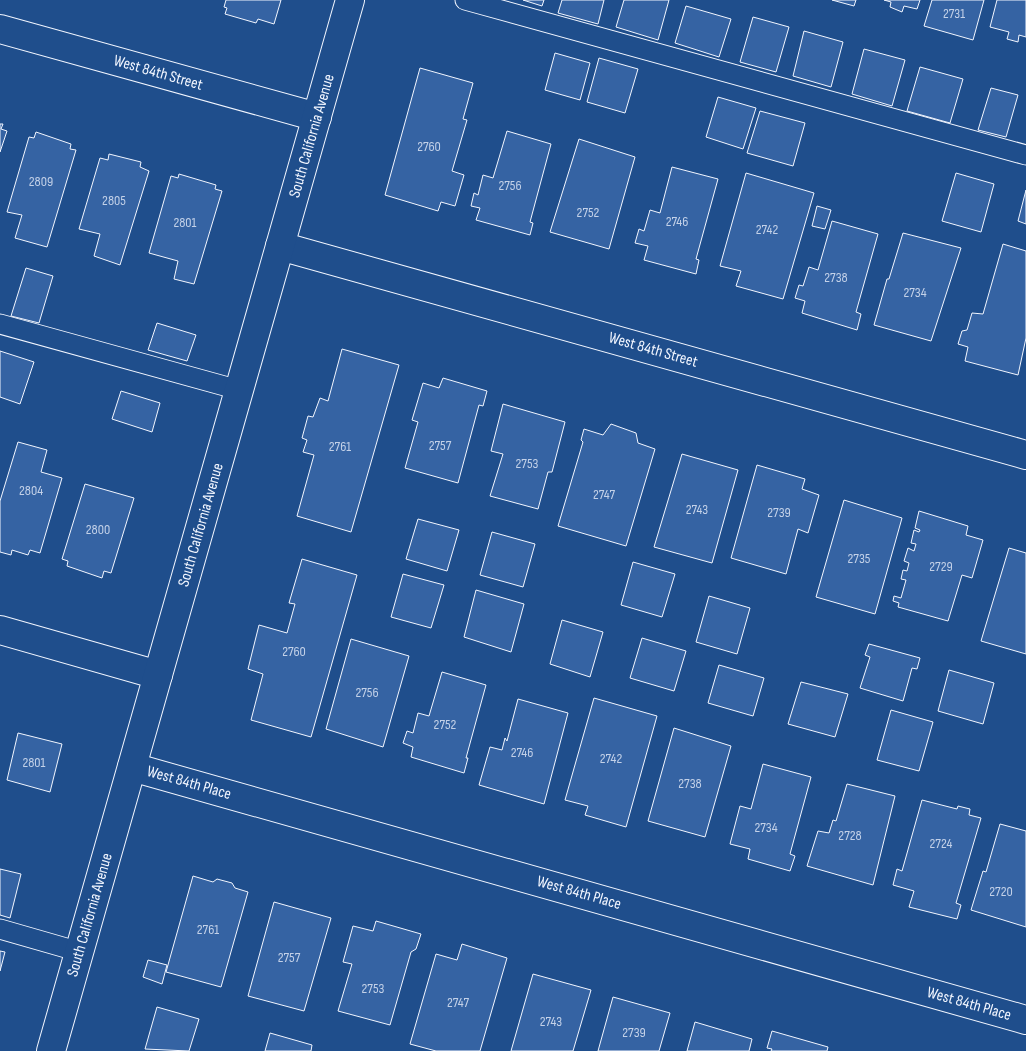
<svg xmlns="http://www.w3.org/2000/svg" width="1026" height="1051" viewBox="0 0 1026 1051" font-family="'Sofia Sans Condensed',sans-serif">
  <rect width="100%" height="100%" fill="#1f4e8c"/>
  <g fill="#3563a3" stroke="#f2f6ff">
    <polygon points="226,0 281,0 274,24 258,19 256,23 225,14 227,8 224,7"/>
    <polygon points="523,0 544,0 542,6"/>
    <polygon points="562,0 604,0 598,24 558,13"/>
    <polygon points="624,0 669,0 658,40 616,27"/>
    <polygon points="832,0 856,0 854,6"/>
    <polygon points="884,0 920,0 917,9 904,6 902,12 890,7 891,2"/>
    <polygon points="932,0 984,0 973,40 924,26"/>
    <polygon points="997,0 1026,0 1026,37 1019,35 1018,42 1007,39 1009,32 990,27"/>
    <polygon points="686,6 731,19 719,57 675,43"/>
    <polygon points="753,17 789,27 776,72 740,62"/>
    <polygon points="804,31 843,42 831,87 793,76"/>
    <polygon points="864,49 905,60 892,106 852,94"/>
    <polygon points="555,53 590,63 580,100 545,90"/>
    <polygon points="599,58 638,69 625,113 587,102"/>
    <polygon points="920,67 963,79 950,123 907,111"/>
    <polygon points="420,68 473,83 463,119 467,120 452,171 464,175 455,206 441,202 438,211 385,195"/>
    <polygon points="991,88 1018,95 1006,137 978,130"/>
    <polygon points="718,97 756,108 743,149 706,137"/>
    <polygon points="760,111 805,123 793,166 747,153"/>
    <polygon points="0,124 3,124 1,129 7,131 0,152"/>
    <polygon points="507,131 551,144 530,222 533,223 530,235 476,220 480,208 471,206 474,193 478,195 483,175 493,178"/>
    <polygon points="36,132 71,144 70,149 76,150 47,247 15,238 22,215 7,212 29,137 34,138"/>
    <polygon points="579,139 635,157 609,249 550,232"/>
    <polygon points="109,154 141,162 140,167 149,171 120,265 94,256 100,234 79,229 100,158 108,160"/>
    <polygon points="672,167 718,179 696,259 699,260 696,274 644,260 648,246 635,243 639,229 644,231 650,210 660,213"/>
    <polygon points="746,173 814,193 783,299 736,286 741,271 720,266"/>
    <polygon points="956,173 994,184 981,232 942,221"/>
    <polygon points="179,174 216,185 215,189 222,191 194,284 174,279 178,261 149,253 171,176 178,178"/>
    <polygon points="1026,190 1026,224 1018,221"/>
    <polygon points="817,206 831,210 825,229 812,226"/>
    <polygon points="832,221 878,234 856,312 861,314 857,330 802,313 805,301 795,298 799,285 803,286 809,267 818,270"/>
    <polygon points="903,233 961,248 931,341 874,325 887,279 889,279"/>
    <polygon points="1003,244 1026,251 1026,338 1018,375 965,361 968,347 958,344 962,331 967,330 972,313 983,314"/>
    <polygon points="26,268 53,276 39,323 11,316"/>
    <polygon points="157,323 196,335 187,361 148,350"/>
    <polygon points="342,349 399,365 351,532 297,516 314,455 303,452 307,440 302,438 308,416 313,417 320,398 328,401"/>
    <polygon points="0,351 34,362 20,404 0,397"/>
    <polygon points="443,378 487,391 483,406 479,405 458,483 405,468 418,422 412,420 423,383 439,388"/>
    <polygon points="121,391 160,403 152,432 112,419"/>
    <polygon points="503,404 565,422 552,472 548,472 538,509 490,496 503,454 491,451"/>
    <polygon points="611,424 636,433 638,443 655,449 626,546 558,526 583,442 581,440 584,429 603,435"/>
    <polygon points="18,442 47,450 41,472 62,478 40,553 30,550 28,555 12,550 11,555 0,552 0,501"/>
    <polygon points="682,454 738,470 712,563 654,547"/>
    <polygon points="757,465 805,479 802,489 819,495 808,533 798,529 786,574 731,558"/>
    <polygon points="85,484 134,498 111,573 104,571 102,578 67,566 68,561 62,559"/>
    <polygon points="844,500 902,518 875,614 816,597"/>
    <polygon points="919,511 968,526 966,535 983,540 972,578 962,575 948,621 898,607 899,603 893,601 894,596 901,598 906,580 901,579 903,570 907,571 909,563 904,561 908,548 914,551 916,544 911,543 914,530 919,532 920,530 915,528"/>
    <polygon points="418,519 459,530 447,571 406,559"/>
    <polygon points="492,532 535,544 523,587 480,575"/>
    <polygon points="1009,548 1026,553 1026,654 981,641"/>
    <polygon points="302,559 357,575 311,737 251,720 263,674 248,669 259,625 287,633 295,604 289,603"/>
    <polygon points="633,562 675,574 662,617 621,605"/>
    <polygon points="403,574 444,585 431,628 391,617"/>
    <polygon points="476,590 524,604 511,652 464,637"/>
    <polygon points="709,596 750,608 737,654 696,642"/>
    <polygon points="562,620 603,632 590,677 550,664"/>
    <polygon points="642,638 686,651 674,691 630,678"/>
    <polygon points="351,639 409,656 383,747 326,729"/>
    <polygon points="869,644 920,658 917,669 912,668 903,701 860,688 870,657 865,655"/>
    <polygon points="719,665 764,678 753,716 708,703"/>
    <polygon points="949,670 994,683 983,724 938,711"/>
    <polygon points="442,672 486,685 466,758 468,758 464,773 411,757 413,747 403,743 407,731 413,733 418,713 429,716"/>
    <polygon points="801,682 848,694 835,737 788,724"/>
    <polygon points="594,698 657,716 626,827 585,815 588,806 565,800"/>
    <polygon points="518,699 568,713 544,804 479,785 490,747 502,750 505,738 507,741"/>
    <polygon points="891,710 933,722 919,771 877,760"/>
    <polygon points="674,728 731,746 705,837 648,821"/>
    <polygon points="18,733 62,744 50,792 7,780"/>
    <polygon points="763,764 811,777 790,854 795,856 790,871 748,859 750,849 730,844 740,806 751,809"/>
    <polygon points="847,784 895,796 873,885 807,866 818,831 829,833 833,820 836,821"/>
    <polygon points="922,800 957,809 958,806 970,809 969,815 981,818 956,903 961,905 957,919 909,907 914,891 893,885 897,869 902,871"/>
    <polygon points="1000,824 1026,831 1026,927 971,910 983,871 986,872"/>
    <polygon points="0,869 21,874 10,918 0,915"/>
    <polygon points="193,876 213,882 217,879 232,883 235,888 248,892 221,987 166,972"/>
    <polygon points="274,902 331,918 304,1011 248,996"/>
    <polygon points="376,921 421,934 416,949 411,952 390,1025 338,1011 352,964 343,962 353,926 373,931"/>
    <polygon points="462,944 507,958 480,1051 436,1051 410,1044 436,954 457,960"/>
    <polygon points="0,951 5,952 0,971"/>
    <polygon points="148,960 167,965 162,984 143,977"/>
    <polygon points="533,974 591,990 573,1051 511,1051"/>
    <polygon points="613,997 670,1013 659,1051 598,1051"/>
    <polygon points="157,1007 199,1019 189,1051 145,1049"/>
    <polygon points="695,1022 752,1039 749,1051 687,1051"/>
    <polygon points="772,1031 828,1047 827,1051 771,1051 772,1049 767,1048"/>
    <polygon points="270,1033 312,1045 311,1051 265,1051"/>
  </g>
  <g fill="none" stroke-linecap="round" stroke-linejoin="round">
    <g stroke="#f2f6ff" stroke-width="21">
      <g id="lane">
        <polyline points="465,0 1026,155"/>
        <polyline points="0,324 239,390"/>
        <polyline points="0,929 80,952"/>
      </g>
    </g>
    <g stroke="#f2f6ff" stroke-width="30">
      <g id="street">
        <polyline points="0,29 317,117"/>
        <polyline points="280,246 1026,455"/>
        <polyline points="0,630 158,675"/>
        <polyline points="132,767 1026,1020"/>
        <polyline points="51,1051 350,0"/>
      </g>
    </g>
    <use href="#lane" stroke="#1f4e8c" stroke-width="19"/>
    <use href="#street" stroke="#1f4e8c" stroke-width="28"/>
  </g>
  <g text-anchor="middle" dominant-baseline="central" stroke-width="4" stroke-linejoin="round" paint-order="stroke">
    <g font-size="14" fill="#c3d1e8">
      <text x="954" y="13">2731</text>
      <text x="429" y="146">2760</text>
      <text x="41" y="181">2809</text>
      <text x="510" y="185">2756</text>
      <text x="114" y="200">2805</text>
      <text x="588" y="212">2752</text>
      <text x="677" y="221">2746</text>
      <text x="185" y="222">2801</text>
      <text x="767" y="229">2742</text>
      <text x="836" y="277">2738</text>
      <text x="915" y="292">2734</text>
      <text x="440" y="445">2757</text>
      <text x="340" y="446">2761</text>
      <text x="527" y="463">2753</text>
      <text x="31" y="490">2804</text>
      <text x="604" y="494">2747</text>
      <text x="697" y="509">2743</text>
      <text x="779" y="512">2739</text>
      <text x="98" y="529">2800</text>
      <text x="859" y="558">2735</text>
      <text x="941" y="566">2729</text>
      <text x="294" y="651">2760</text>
      <text x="367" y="692">2756</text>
      <text x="445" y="724">2752</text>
      <text x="522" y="752">2746</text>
      <text x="611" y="758">2742</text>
      <text x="34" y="762">2801</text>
      <text x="690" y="783">2738</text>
      <text x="766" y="827">2734</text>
      <text x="850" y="835">2728</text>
      <text x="941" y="843">2724</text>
      <text x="1001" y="891">2720</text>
      <text x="208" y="929">2761</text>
      <text x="289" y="957">2757</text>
      <text x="373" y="988">2753</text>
      <text x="458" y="1002">2747</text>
      <text x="551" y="1021">2743</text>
      <text x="634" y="1032">2739</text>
    </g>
    <g font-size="16" fill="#f2f6ff" stroke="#1f4e8c">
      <text transform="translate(158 73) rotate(16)">West 84th Street</text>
      <text transform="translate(312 136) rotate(-74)">South California Avenue</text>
      <text transform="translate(653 350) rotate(16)">West 84th Street</text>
      <text transform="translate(201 525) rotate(-74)">South California Avenue</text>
      <text transform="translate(189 783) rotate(16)">West 84th Place</text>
      <text transform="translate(579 893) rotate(16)">West 84th Place</text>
      <text transform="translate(90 915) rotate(-74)">South California Avenue</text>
      <text transform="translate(969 1004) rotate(16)">West 84th Place</text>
    </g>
  </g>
</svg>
